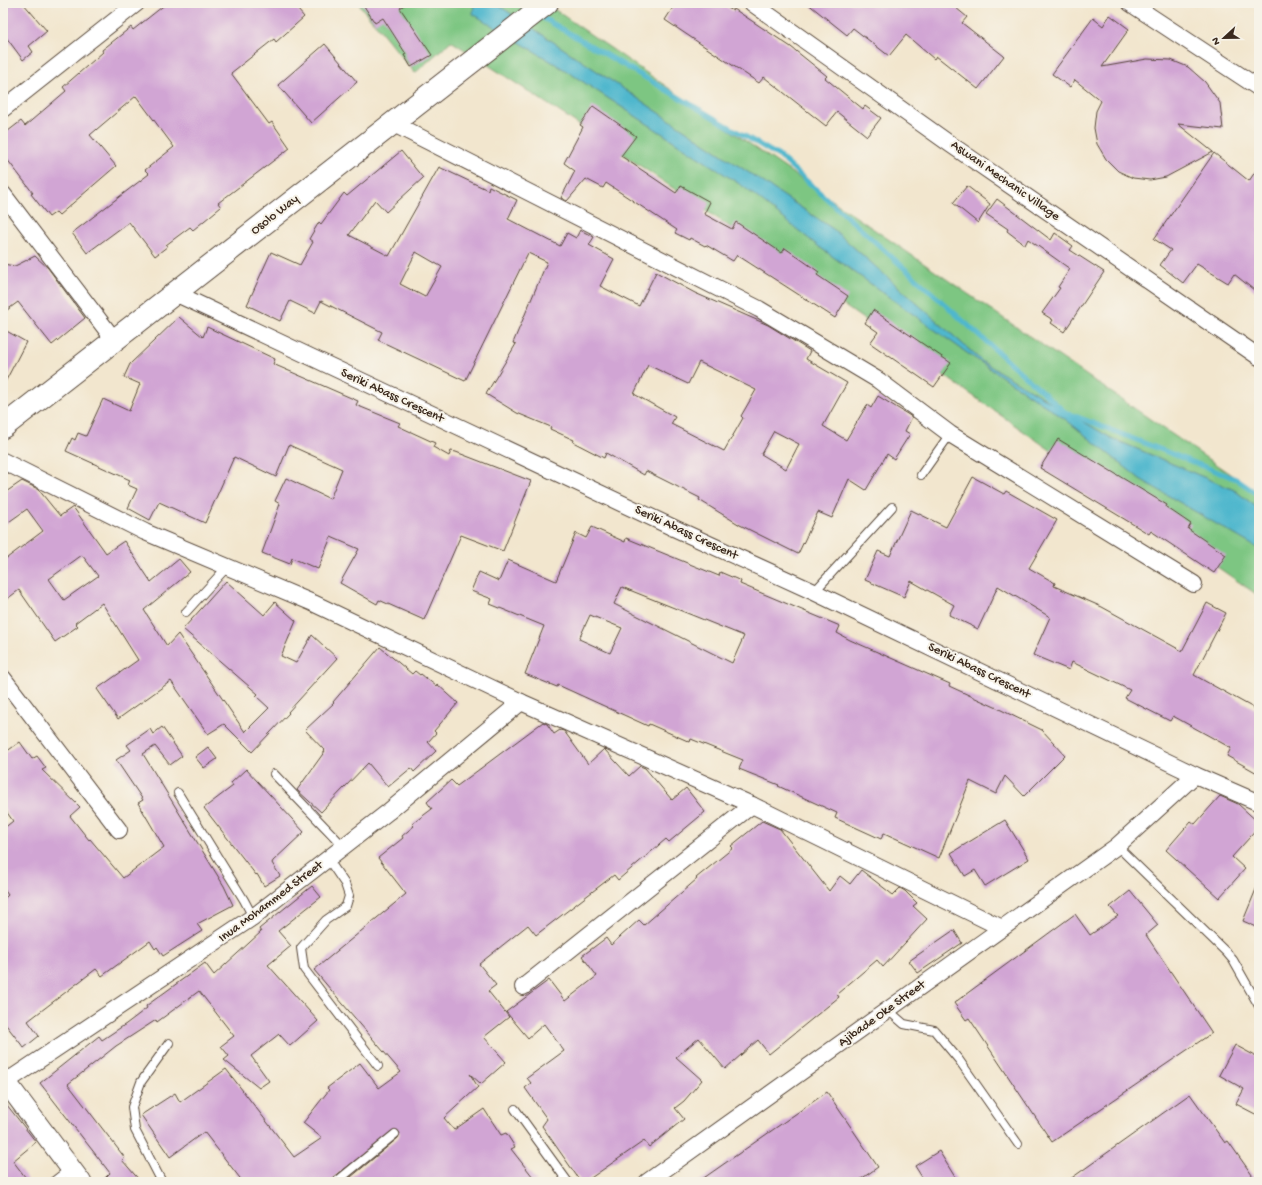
<svg xmlns="http://www.w3.org/2000/svg" width="1262" height="1185" viewBox="0 0 1262 1185" font-family="'Gochi Hand',sans-serif">
  <rect width="100%" height="100%" fill="#f7f3e8"/>
  <filter id="ink" filterUnits="userSpaceOnUse"><feTurbulence type="fractalNoise" baseFrequency=".025" numOctaves="2"/><feDisplacementMap in="SourceGraphic" scale="8" xChannelSelector="R" yChannelSelector="G"/><feConvolveMatrix kernelMatrix="1 2 1 2 8 2 1 2 1" color-interpolation-filters="sRGB"/></filter>
  <filter id="wash" filterUnits="userSpaceOnUse"><feTurbulence type="fractalNoise" baseFrequency=".012" numOctaves="4" result="noise"/><feDisplacementMap in="SourceGraphic" scale="16" xChannelSelector="R" yChannelSelector="G"/><feGaussianBlur stdDeviation="0.9" result="paint"/><feColorMatrix in="noise" values="0 0 0 0 0 0 0 0 0 0 0 0 0 0 0 0 0 1.4 0 .05"/><feComposite in="paint" operator="in"/></filter>
  <g filter="url(#wash)">
    <rect width="100%" height="100%" fill="#f2e6ce"/>
    <g fill="#7dc682" stroke="#5c7850">
      <path d="M358 3H474V14L565 70 744 187 818 246 967 353 1065 419 1140 479 1259 549V596C991 410 726 218 451 41L415 73Z"/>
      <polygon points="495,3 545,3 1259,494 1259,509 1234,490 1111,438 983,362 833,229"/>
    </g>
    <polygon fill="#4fb7cd" stroke="#457076" points="474,3 495,3 833,229 983,362 1111,438 1234,490 1259,509 1259,549 1140,479 1065,419 967,353 818,246 744,187 565,70 473,14"/>
    <g fill="none" stroke-linecap="round" stroke-linejoin="round">
      <g stroke="#4fb7cd" stroke-width="5">
        <polyline points="518,3 530,10"/>
        <polyline points="540,16 779,156 1065,412 1236,479 1259,495"/>
      </g>
    </g>
    <g id="blocks">
      <g fill="#d1a5d4" fill-rule="evenodd">
        <polygon points="8,3 23,3 47,31 29,46 33,52 23,60 3,33 3,7"/>
        <polygon points="167,3 292,3 304,17 276,42 274,39 231,73 269,124 272,122 290,148 218,203 221,207 193,230 190,227 166,245 168,246 155,256 129,222 87,253 72,233 149,174 145,170 174,147 136,96 90,135 116,166 59,215 56,212 49,217 31,194 33,193 3,154 3,135 21,121 25,126 66,91 63,87 103,52 102,50 131,27 133,30"/>
        <polygon points="362,3 407,3 400,8 432,55 411,67 404,55 406,54 383,18 375,23"/>
        <polygon points="676,3 720,3 733,11 734,9 791,47 827,76 825,78 863,109 865,106 881,118 867,136 837,112 826,126 764,77 759,83 665,20"/>
        <polygon points="807,3 950,3 967,17 962,23 1004,56 978,89 936,56 934,59 906,35 889,56 853,28 847,35"/>
        <polygon points="1110,15 1129,29 1102,67 1147,59 1171,60 1188,67 1205,82 1220,103 1223,129 1178,124 1213,152 1166,177 1150,180 1133,178 1118,171 1106,159 1097,144 1094,128 1096,111 1101,101 1075,80 1070,87 1052,74 1093,18 1103,26"/>
        <polygon points="325,44 357,82 311,123 278,85"/>
        <polygon points="593,106 636,136 621,156 676,193 681,186 710,202 704,214 732,229 736,222 782,253 785,248 819,272 817,275 848,296 835,318 737,255 733,261 706,245 705,246 690,238 689,240 675,233 677,230 606,183 603,188 586,179 567,201 561,198 575,171 564,163 583,127 580,125"/>
        <path d="M401 151 423 178 386 212 375 200 349 235 389 256 439 167 488 190 489 186 517 200 508 219 560 246 567 233 576 238 580 230 594 237 589 245 614 259 600 286 639 306 656 272 695 293 768 325 810 351 806 359 847 383 823 426 846 440 867 405 871 408 878 396 912 417 905 431 910 434 894 459 887 454 866 490 849 479 832 518 818 512 798 554 740 525 699 500 700 498 646 471 644 475 606 453 604 458 573 442 574 440 550 429 551 427 517 413 486 394 516 344 513 343 547 262 528 253 465 381 378 340 382 332 321 301 315 313 290 301 280 321 247 305 271 252 300 265 313 242 309 239 319 222 321 224 344 193 347 196ZM416 252 442 267 425 297 400 284ZM699 362 756 390 741 416 743 418 724 451 671 424 675 417 634 394 648 365 688 384ZM774 431 799 444 786 469 761 454Z"/>
        <polygon points="1214,153 1249,181 1259,166 1259,294 1234,274 1228,283 1197,264 1183,283 1160,265 1171,250 1154,239"/>
        <polygon points="967,186 990,204 978,223 953,203"/>
        <polygon points="997,199 1051,240 1055,233 1073,246 1070,250 1104,272 1064,332 1051,323 1053,320 1042,313 1060,288 1058,287 1070,269 1028,239 1025,245 1007,231 1008,229 986,214"/>
        <polygon points="35,256 48,268 85,318 52,345 18,302 3,313 3,264 15,266"/>
        <polygon points="873,310 951,363 934,387 870,343 878,332 865,323"/>
        <polygon points="179,317 203,337 207,327 275,359 273,364 358,401 356,405 400,423 398,426 435,443 433,447 449,456 451,451 456,452 531,481 503,551 461,535 424,620 379,600 377,604 340,583 359,549 331,537 318,569 292,558 290,564 262,553 280,504 275,501 286,478 330,499 342,469 289,445 276,477 234,457 205,523 159,502 150,520 128,508 137,489 128,485 130,480 66,451 72,438 75,440 78,433 86,436 103,399 129,411 140,384 124,377 130,364"/>
        <polygon points="3,329 26,342 3,386"/>
        <polygon points="1058,439 1167,505 1166,507 1191,524 1188,529 1226,555 1214,573 1151,531 1149,534 1040,468"/>
        <polygon points="973,477 1004,494 1006,491 1057,520 1029,568 1055,583 1054,586 1102,607 1182,651 1207,603 1226,613 1194,675 1259,711 1259,774 1227,756 1231,748 1173,716 1170,721 1125,698 1130,690 1072,662 1069,670 1033,655 1050,617 998,586 978,629 949,615 954,605 911,581 904,597 865,580 878,551 890,556 911,510 946,527"/>
        <path d="M22 481 38 489 60 516 73 507 106 553 124 541 151 582 179 559 190 572 144 610 167 646 178 634 245 732 269 708 256 696 258 694 183 629 226 581 264 615 275 602 296 621 281 656 296 663 312 635 337 658 288 712 289 713 252 752 224 724 208 734 171 681 118 719 97 689 138 660 102 603 75 623 78 626 55 642 19 590 3 602V561L43 531 27 509 3 526V494ZM82 555 98 576 64 600 49 579Z"/>
        <path d="M592 527 625 542 626 538 719 576 720 572 741 581 740 584 840 626 837 633 850 640 950 684 949 686 995 707 1042 730 1065 755 1024 796 1005 776 996 794 970 781 939 858 884 833 881 839 835 818 837 813 778 786 779 785 739 769 743 760 691 739 690 742 649 724 648 726 558 685 557 687 525 674 544 626 490 604 492 599 471 591 479 572 499 581 508 560 556 581 576 533 586 538ZM622 587 744 636 732 663 614 604ZM590 615 622 628 610 653 579 639Z"/>
        <polygon points="380,647 412,674 415,671 420,675 421,674 436,686 437,684 458,703 434,731 436,733 428,742 436,751 414,772 411,768 388,787 368,763 321,812 297,790 325,751 305,730 334,703 333,702"/>
        <polygon points="543,722 547,724 554,734 560,730 564,731 588,764 604,749 629,776 640,766 645,768 672,800 686,788 705,812 669,842 666,839 618,880 614,875 536,935 528,925 479,964 496,985 488,991 509,1017 484,1037 506,1062 481,1084 470,1074 478,1087 444,1118 454,1130 484,1109 501,1135 506,1133 515,1147 511,1149 537,1182 345,1182 398,1138 400,1133 395,1129 333,1178 331,1182 243,1182 204,1132 170,1157 141,1115 175,1093 180,1102 226,1069 294,1157 322,1138 303,1123 329,1090 327,1088 360,1063 379,1088 401,1072 314,970 406,894 378,858 403,838 402,836 414,826 412,824 432,809 427,802 451,780 457,786"/>
        <polygon points="162,727 182,756 170,765 155,746 143,754 224,886 233,905 197,924 202,931 163,956 157,947 155,949 150,941 102,976 96,969 28,1021 39,1036 24,1048 3,1021 3,900 8,895 3,888 3,829 13,821 3,807 3,754 20,742 32,759 37,756 46,768 42,770 80,807 70,816 89,840 90,839 123,878 164,847 138,803 143,800 116,760 131,750 127,745 150,729 153,734"/>
        <polygon points="208,747 217,759 204,768 195,757"/>
        <polygon points="246,769 304,832 273,861 272,863 280,876 264,886 257,874 256,875 204,808 233,786 231,783"/>
        <polygon points="1220,796 1238,804 1259,823 1259,827 1232,857 1245,869 1219,898 1166,850 1191,821 1195,824"/>
        <polygon points="1005,820 1029,859 985,886 975,870 965,876 951,853"/>
        <polygon points="762,821 780,829 829,891 840,876 850,884 861,870 893,895 900,888 905,891 917,903 913,906 927,919 883,967 877,960 837,994 839,997 769,1054 758,1040 725,1069 699,1038 676,1057 702,1080 684,1101 675,1108 684,1119 649,1147 644,1141 585,1182 581,1182 542,1126 547,1119 525,1088 531,1083 527,1078 564,1051 544,1024 528,1038 506,1012 549,980 565,1001 597,976 582,956 606,938 611,945 639,920 644,925 697,879 696,878 733,848 731,846"/>
        <polygon points="1259,882 1259,928 1243,921"/>
        <polygon points="312,886 321,897 278,931 291,946 268,965 318,1021 290,1046 279,1034 251,1056 269,1081 259,1088 224,1060 229,1056 221,1046 234,1036 199,991 157,1022 156,1020 116,1046 68,1084 125,1158 122,1160 141,1182 101,1182 110,1173 40,1083 99,1036 102,1040 126,1024 147,1008 146,1006 205,963 214,975 261,932 259,929"/>
        <polygon points="1130,891 1158,925 1146,935 1212,1033 1052,1142 969,1018 966,1020 954,1003 1075,914 1090,935 1118,916 1110,907"/>
        <polygon points="954,930 962,943 918,973 909,961"/>
        <polygon points="1235,1045 1259,1058 1259,1116 1236,1104 1244,1089 1219,1075"/>
        <polygon points="827,1092 878,1167 857,1182 698,1182"/>
        <polygon points="1190,1094 1225,1143 1228,1141 1257,1182 1066,1182"/>
        <polygon points="3,1100 36,1142 13,1161 29,1182 3,1182"/>
        <polygon points="939,1151 958,1182 925,1182 915,1166"/>
      </g>
    </g>
  </g>
  <g filter="url(#ink)">
    <use href="#blocks" fill-opacity="0" stroke="#564638" stroke-width="1"/>
    <g fill="none" stroke-linecap="round" stroke-linejoin="round">
      <g stroke="#564638" stroke-width="10">
        <g id="service">
          <polyline points="921,475 950,434"/>
          <polyline points="814,592 892,507"/>
          <polyline points="186,612 227,567"/>
          <polyline points="274,774 344,847"/>
          <polyline points="178,793 244,900 253,917"/>
          <polyline points="1117,846 1227,953 1233,960 1259,1006"/>
          <polyline points="328,859 345,884 349,896 346,906 326,920 301,948 304,969 378,1066"/>
          <polyline points="888,1010 904,1024 934,1030 959,1060 1018,1144"/>
          <polyline points="515,1109 568,1182"/>
          <polyline points="53,1182 71,1168"/>
          <polyline points="162,1182 135,1130 132,1107 141,1082 169,1043"/>
          <polyline points="336,1182 395,1134"/>
        </g>
      </g>
      <g stroke="#564638" stroke-width="18">
        <g id="minor">
          <polyline points="752,3 950,144 1259,357"/>
          <polyline points="1130,3 1259,88"/>
          <polyline points="3,109 137,3"/>
          <polyline points="392,123 759,309 878,380 950,434 1194,584"/>
          <polyline points="3,194 115,341"/>
          <polyline points="175,293 676,529 814,592 1195,775"/>
          <polyline points="3,461 145,532 313,603 521,702 752,805 1002,928"/>
          <polyline points="3,678 119,830"/>
          <polyline points="523,987 752,805"/>
          <polyline points="6,1082 253,917 388,812 521,702"/>
          <polyline points="647,1182 1117,846 1195,775 1257,802"/>
        </g>
      </g>
      <g stroke="#564638" stroke-width="22">
        <polyline id="tertiary" points="3,1078 81,1182"/>
      </g>
      <g stroke="#564638" stroke-width="24">
        <polyline id="secondary" points="3,427 547,3"/>
      </g>
      <use href="#service" stroke="#fff" stroke-width="8"/>
      <use href="#minor" stroke="#fff" stroke-width="16"/>
      <use href="#tertiary" stroke="#fff" stroke-width="20"/>
      <use href="#secondary" stroke="#fff" stroke-width="22"/>
    </g>
  </g>
  <g text-anchor="middle" dominant-baseline="central" stroke-width="4" stroke-linejoin="round" paint-order="stroke">
    <g font-size="13" fill="#3b2a1e" stroke="#f7f3e8">
      <text transform="translate(1005 181) rotate(35)">Aswani Mechanic Village</text>
      <text transform="translate(275 215) rotate(-38)">Osolo Way</text>
      <text transform="translate(392 396) rotate(25)">Seriki Abass Crescent</text>
      <text transform="translate(686 533) rotate(25)">Seriki Abass Crescent</text>
      <text transform="translate(979 671) rotate(26)">Seriki Abass Crescent</text>
      <text transform="translate(271 902) rotate(-37)">Inua Mohammed Street</text>
      <text transform="translate(882 1014) rotate(-36)">Ajibade Oke Street</text>
    </g>
  </g>
  <rect width="1262" height="1185" fill="none" stroke="#f7f3e8" stroke-width="16"/>
  <g transform="translate(1224 38) rotate(248)" stroke="#f7f3e8" stroke-width="3" paint-order="stroke">
  <path d="M0-3L7 15L0 10L-7 15Z" fill="#3b2a1e"/>
  <text y="-6" font-size="11" font-weight="bold" text-anchor="middle" fill="#3b2a1e">N</text>
  </g>
</svg>
